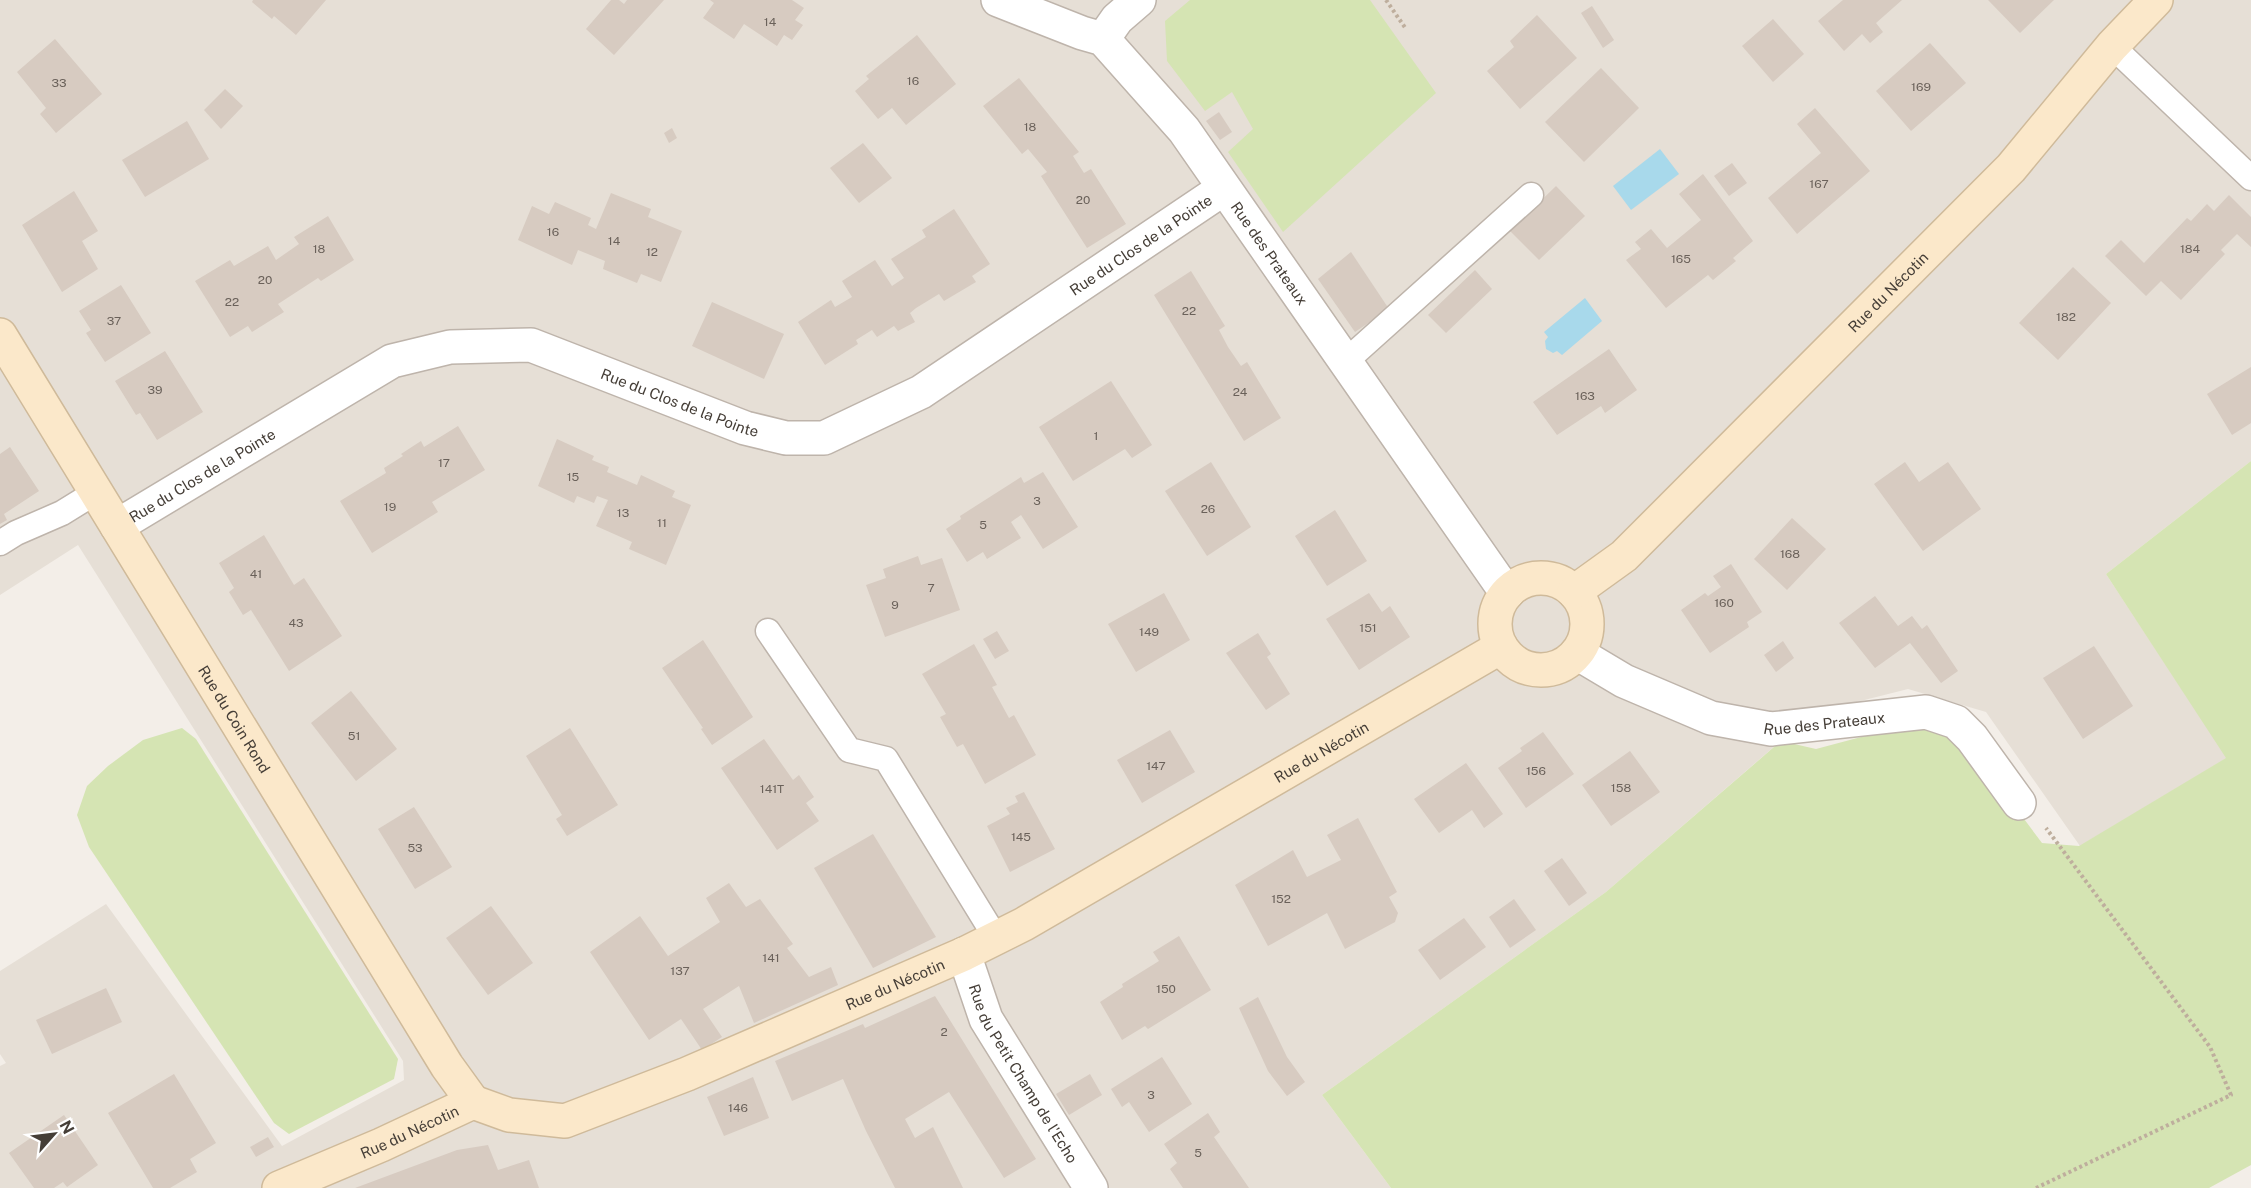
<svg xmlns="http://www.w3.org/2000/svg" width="2251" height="1188" viewBox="0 0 2251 1188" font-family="'Public Sans',sans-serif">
  <rect width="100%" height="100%" fill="#f3eee8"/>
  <polygon fill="#e6dfd6" points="0,0 2251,0 2251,461 2106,574 2227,758 2080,846 1986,712 1908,689 1813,713 1606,892 1322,1095 1391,1188 0,1188 0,1066 6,1063 0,1054 0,971 106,904 282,1146 404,1080 403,1061 78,545 0,595"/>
  <g fill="#d5e4b3">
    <polygon points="1190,0 1370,0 1436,93 1283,232 1228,152 1253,129 1232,92 1205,111 1167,61 1165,21"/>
    <polygon points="2251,461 2251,1165 2209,1188 1391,1188 1322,1095 1606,892 1781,741 1816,749 1925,720 1961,735 2042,843 2079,846 2226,758 2106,574"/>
    <polygon points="182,728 196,739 398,1059 394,1079 289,1134 274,1123 89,847 77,815 87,786 108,766 143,740"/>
  </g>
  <g fill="#a8d9eb">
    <polygon points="1660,149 1679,174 1631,210 1613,186"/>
    <polygon points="1585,298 1602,321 1562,355 1557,351 1553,353 1546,349 1545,341 1548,337 1544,332"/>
  </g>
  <g fill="#d7cbc1">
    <polygon points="253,0 326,0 296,35 274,16 272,19 252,2"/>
    <polygon points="611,0 619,0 624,4 627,0 664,0 614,55 586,29"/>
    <polygon points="710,0 792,0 804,8 795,20 803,25 792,40 784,35 777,46 744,24 734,39 703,18 714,3"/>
    <polygon points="1843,0 1902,0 1876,23 1883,32 1870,43 1862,34 1844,51 1818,21"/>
    <polygon points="1988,0 2054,0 2020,33"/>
    <polygon points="1592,6 1614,40 1603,48 1581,13"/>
    <polygon points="1537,15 1577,58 1520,109 1487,71 1514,47 1510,41"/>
    <polygon points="1773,19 1804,54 1773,82 1742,46"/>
    <polygon points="917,35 956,84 906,125 892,108 878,119 855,91 869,79 866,76"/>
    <polygon points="55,39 102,94 56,133 40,114 46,108 17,72"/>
    <polygon points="1930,43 1966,83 1911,131 1876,91"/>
    <polygon points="1601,68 1639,108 1584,162 1545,122"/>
    <polygon points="1019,78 1079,152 1073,156 1084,173 1091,169 1126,224 1087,248 1041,176 1047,172 1028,149 1022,154 983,106"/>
    <polygon points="225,89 243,106 221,129 204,110"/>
    <polygon points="1815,108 1870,171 1797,234 1768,198 1821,153 1797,124"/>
    <polygon points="1219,112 1232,132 1220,140 1206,121"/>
    <polygon points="187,121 209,159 145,197 122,160"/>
    <polygon points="672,128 677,138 669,143 664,133"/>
    <polygon points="863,143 892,178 859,203 830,168"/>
    <polygon points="1732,163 1747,183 1729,196 1714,176"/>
    <polygon points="1703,174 1753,241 1733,258 1736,261 1713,280 1708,275 1666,308 1626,260 1641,249 1635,242 1651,229 1667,248 1701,220 1679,194"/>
    <polygon points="1556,186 1585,216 1539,260 1510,231"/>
    <polygon points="74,191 98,231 82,241 98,269 62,292 22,225"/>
    <polygon points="611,193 651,209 648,217 682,231 661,282 641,274 637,283 603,269 605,261 578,250 572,265 518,240 532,206 549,214 555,202 591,218 588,225 596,229"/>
    <polygon points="2229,195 2251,217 2251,247 2237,234 2221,250 2225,254 2181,300 2161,281 2146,296 2105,256 2121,240 2144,263 2187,218 2191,221 2207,204 2214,211"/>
    <polygon points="954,209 990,264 972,276 976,282 944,301 939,294 916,308 910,313 915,322 898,331 894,326 877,337 872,330 856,340 858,344 825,365 798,322 831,300 835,307 852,297 842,281 875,260 892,286 904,278 891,259 926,237 922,230"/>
    <polygon points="328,216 354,260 321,281 318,278 278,304 284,312 252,332 248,326 230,337 195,281 230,260 234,266 268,246 276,260 299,244 294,237"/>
    <polygon points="1351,252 1389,309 1355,332 1318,279"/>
    <polygon points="2073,267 2111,303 2058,360 2019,323"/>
    <polygon points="1475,270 1492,289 1446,333 1428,315"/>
    <polygon points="1191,271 1225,326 1219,330 1228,347 1241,366 1247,362 1281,418 1244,441 1154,295"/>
    <polygon points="121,285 151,333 105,362 86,333 91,330 79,311"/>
    <polygon points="712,302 784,334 764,379 692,346"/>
    <polygon points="1609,349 1637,390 1605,413 1601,406 1557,435 1533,402"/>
    <polygon points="165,351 203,412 157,440 140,413 136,415 115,381"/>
    <polygon points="2251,367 2251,423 2232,435 2207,394"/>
    <polygon points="1111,381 1152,445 1132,458 1125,449 1073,481 1039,427"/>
    <polygon points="458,426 485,470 432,502 438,512 372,553 340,501 386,473 384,468 403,456 401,454 421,441 424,447"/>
    <polygon points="557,439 594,456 592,460 609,467 607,472 637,485 641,475 675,491 672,497 691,505 666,565 629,549 632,542 596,526 608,500 597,496 594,503 577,496 574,503 538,486"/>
    <polygon points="10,447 39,491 4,514 7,520 0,524 0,454"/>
    <polygon points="1211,462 1251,527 1207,556 1165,491"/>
    <polygon points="1905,462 1919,482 1948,462 1981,509 1923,551 1874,484"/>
    <polygon points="1043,472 1078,527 1043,549 1021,515 1011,522 1021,538 987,559 983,552 967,562 946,529 961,519 960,516 1021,477 1024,483"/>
    <polygon points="1335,510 1367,561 1327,586 1295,536"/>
    <polygon points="1792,518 1826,549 1787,590 1754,559"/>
    <polygon points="264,535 294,585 304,578 342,636 289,671 251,610 243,615 229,592 234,588 219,563"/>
    <polygon points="918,556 921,565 942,558 960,610 885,637 866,585 886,578 883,569"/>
    <polygon points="1731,564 1762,612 1747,622 1749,627 1710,653 1681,610 1705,593 1708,596 1721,587 1713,576"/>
    <polygon points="1164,593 1190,640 1136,672 1108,624"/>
    <polygon points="1369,593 1382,612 1390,606 1410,637 1359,670 1326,619"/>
    <polygon points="1875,596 1898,626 1912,616 1922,629 1927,625 1958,671 1941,683 1910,643 1875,668 1839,623"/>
    <polygon points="997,631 1009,651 995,659 983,639"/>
    <polygon points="1258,633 1271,654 1267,657 1290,694 1266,710 1226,653"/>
    <polygon points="703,640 753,717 712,745 701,729 703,728 662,668"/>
    <polygon points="1783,641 1794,658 1776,672 1764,655"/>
    <polygon points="974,644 997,685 992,687 1009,718 1014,715 1036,755 985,784 963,744 957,747 940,717 946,714 922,674"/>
    <polygon points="2094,646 2133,706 2083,739 2043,678"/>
    <polygon points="351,691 397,749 356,781 311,723"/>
    <polygon points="570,728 618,805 567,836 556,819 562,815 526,756"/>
    <polygon points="1170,730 1195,772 1142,803 1117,760"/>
    <polygon points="1543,732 1574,774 1526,808 1498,768 1522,751 1520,748"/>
    <polygon points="764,739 793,780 799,775 814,797 806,803 819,821 777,850 721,768"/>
    <polygon points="1630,751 1660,792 1611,826 1582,785"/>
    <polygon points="1466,763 1503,814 1484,828 1472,810 1439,833 1414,799"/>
    <polygon points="1024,792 1055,849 1010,872 987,826 1010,814 1006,808 1018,802 1015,796"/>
    <polygon points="414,807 452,867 415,889 378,829"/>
    <polygon points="1358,818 1397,892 1389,897 1398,913 1395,922 1345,949 1327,913 1268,946 1235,885 1293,850 1307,877 1341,860 1327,835"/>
    <polygon points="873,834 936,937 873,968 814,868"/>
    <polygon points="1562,858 1587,893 1569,906 1544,871"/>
    <polygon points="729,883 746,907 760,899 793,944 787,948 809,977 831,967 838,985 754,1023 739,986 703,1009 722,1037 702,1050 681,1019 649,1040 590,952 640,916 668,956 720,922 706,898"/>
    <polygon points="1514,899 1536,930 1510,948 1489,917"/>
    <polygon points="491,906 533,963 488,995 446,938"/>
    <polygon points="1464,918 1486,947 1440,980 1418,950"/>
    <polygon points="1179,936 1211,990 1148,1029 1145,1026 1122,1040 1100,1002 1123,987 1122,984 1159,961 1153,952"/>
    <polygon points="106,988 122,1022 52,1054 36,1020"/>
    <polygon points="935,996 1036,1159 1004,1178 949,1092 905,1119 915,1138 933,1127 963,1188 895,1188 866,1131 843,1079 792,1101 775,1061 863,1024 865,1028"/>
    <polygon points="1258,997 1287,1057 1305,1082 1287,1096 1268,1071 1239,1008"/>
    <polygon points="1162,1057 1192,1104 1149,1132 1129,1102 1122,1107 1111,1089"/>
    <polygon points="174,1074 216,1143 190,1159 197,1172 170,1188 153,1188 108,1113"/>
    <polygon points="1090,1074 1102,1095 1069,1115 1056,1094"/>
    <polygon points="753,1077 769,1118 724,1136 707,1097"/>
    <polygon points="1208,1113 1220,1132 1214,1137 1249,1188 1183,1188 1170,1169 1177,1163 1164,1144"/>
    <polygon points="64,1115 98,1165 67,1187 63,1182 54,1188 34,1188 9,1153"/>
    <polygon points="268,1137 274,1147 256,1157 250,1147"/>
    <polygon points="488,1145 498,1170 529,1160 539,1188 355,1188 457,1150"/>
  </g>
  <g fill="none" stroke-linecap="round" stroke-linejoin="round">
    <g stroke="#beb4ab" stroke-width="27">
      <g id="lane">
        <polyline points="2112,46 2251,178"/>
        <polyline points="1345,362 1531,195"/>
        <polyline points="0,543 16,533 62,513 96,492"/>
        <polyline points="768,631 849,750 886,759 996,938"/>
      </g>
    </g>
    <g stroke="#beb4ab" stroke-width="36">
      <g id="street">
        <path id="s1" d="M998 0 1082 33 1103 39 1184 130 1499 582 1508 592"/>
        <polyline points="1103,39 1117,19 1139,0"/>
        <path id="s2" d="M117 526 392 361 450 347 531 345 745 428 786 438H824L921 392 1223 189"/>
        <path id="s3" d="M1577 653 1624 681 1711 718 1771 729 1926 712 1956 722 1972 738 2019 803"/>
        <path id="s4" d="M964 954 986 1019 1091 1188"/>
      </g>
    </g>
    <g stroke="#cfba9a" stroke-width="36">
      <g id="secondary">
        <path id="s5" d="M0 335 447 1066 473 1102"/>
        <circle cx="1541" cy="624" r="46"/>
        <path id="s6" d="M1574 592 1624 556 2011 168 2112 46 2156 0"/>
        <path id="s7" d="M279 1188 381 1145 473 1102 509 1115 565 1121 687 1074 964 954 1024 924 1501 647"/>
      </g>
    </g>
    <g stroke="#beae9d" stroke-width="4" stroke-dasharray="3 3" stroke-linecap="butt">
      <polyline points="1386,0 1406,29"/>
      <polyline points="2036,1188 2231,1095 2210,1047 2046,828"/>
    </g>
    <use href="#lane" stroke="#fff" stroke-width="24"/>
    <use href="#street" stroke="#fff" stroke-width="33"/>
    <use href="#secondary" stroke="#fbe8ca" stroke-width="33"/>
  </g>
  <g text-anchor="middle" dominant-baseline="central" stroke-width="4.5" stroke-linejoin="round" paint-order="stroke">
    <g font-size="12" fill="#6a615a">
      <text x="770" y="22">14</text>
      <text x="913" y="81">16</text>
      <text x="59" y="83">33</text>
      <text x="1921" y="87">169</text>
      <text x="1030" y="127">18</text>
      <text x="1819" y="184">167</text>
      <text x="1083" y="200">20</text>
      <text x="553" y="232">16</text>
      <text x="614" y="241">14</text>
      <text x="319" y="249">18</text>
      <text x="2190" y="249">184</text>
      <text x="652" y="252">12</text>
      <text x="1681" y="259">165</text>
      <text x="265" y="280">20</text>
      <text x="232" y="302">22</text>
      <text x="1189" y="311">22</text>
      <text x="2066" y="317">182</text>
      <text x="114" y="321">37</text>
      <text x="155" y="390">39</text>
      <text x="1240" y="392">24</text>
      <text x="1585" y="396">163</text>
      <text x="1096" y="436">1</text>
      <text x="444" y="463">17</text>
      <text x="573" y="477">15</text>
      <text x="1037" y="501">3</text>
      <text x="390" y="507">19</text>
      <text x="1208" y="509">26</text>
      <text x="623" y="513">13</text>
      <text x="662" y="523">11</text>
      <text x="983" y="525">5</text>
      <text x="1790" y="554">168</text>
      <text x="256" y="574">41</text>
      <text x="931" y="588">7</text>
      <text x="1724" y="603">160</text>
      <text x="895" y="605">9</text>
      <text x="296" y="623">43</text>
      <text x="1368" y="628">151</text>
      <text x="1149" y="632">149</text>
      <text x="354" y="736">51</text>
      <text x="1156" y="766">147</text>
      <text x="1536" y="771">156</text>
      <text x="1621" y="788">158</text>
      <text x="772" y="789">141T</text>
      <text x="1021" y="837">145</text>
      <text x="415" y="848">53</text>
      <text x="1281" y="899">152</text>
      <text x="771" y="958">141</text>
      <text x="680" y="971">137</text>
      <text x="1166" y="989">150</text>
      <text x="944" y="1032">2</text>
      <text x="1151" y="1095">3</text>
      <text x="738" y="1108">146</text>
      <text x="1198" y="1153">5</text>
    </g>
    <g font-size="15" fill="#453e37" stroke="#fff">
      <text stroke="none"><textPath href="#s2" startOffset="1143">Rue du Clos de la Pointe</textPath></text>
      <text stroke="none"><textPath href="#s1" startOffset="384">Rue des Prateaux</textPath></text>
      <text stroke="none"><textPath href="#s6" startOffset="435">Rue du Nécotin</textPath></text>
      <text stroke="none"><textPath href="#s2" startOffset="621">Rue du Clos de la Pointe</textPath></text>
      <text stroke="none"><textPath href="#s2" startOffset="99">Rue du Clos de la Pointe</textPath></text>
      <text stroke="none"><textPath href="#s5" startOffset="450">Rue du Coin Rond</textPath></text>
      <text stroke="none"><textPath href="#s3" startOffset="264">Rue des Prateaux</textPath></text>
      <text stroke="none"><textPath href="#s7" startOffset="1150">Rue du Nécotin</textPath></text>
      <text stroke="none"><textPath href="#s7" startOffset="664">Rue du Nécotin</textPath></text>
      <text stroke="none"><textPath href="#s4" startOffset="134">Rue du Petit Champ de l'Echo</textPath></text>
      <text stroke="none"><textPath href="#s7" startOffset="142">Rue du Nécotin</textPath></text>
    </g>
  </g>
  <g transform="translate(54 1134) rotate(62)" stroke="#ffffff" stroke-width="4.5" paint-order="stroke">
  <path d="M0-4.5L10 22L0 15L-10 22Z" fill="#453e37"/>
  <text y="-9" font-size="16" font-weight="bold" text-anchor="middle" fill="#453e37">N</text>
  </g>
</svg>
